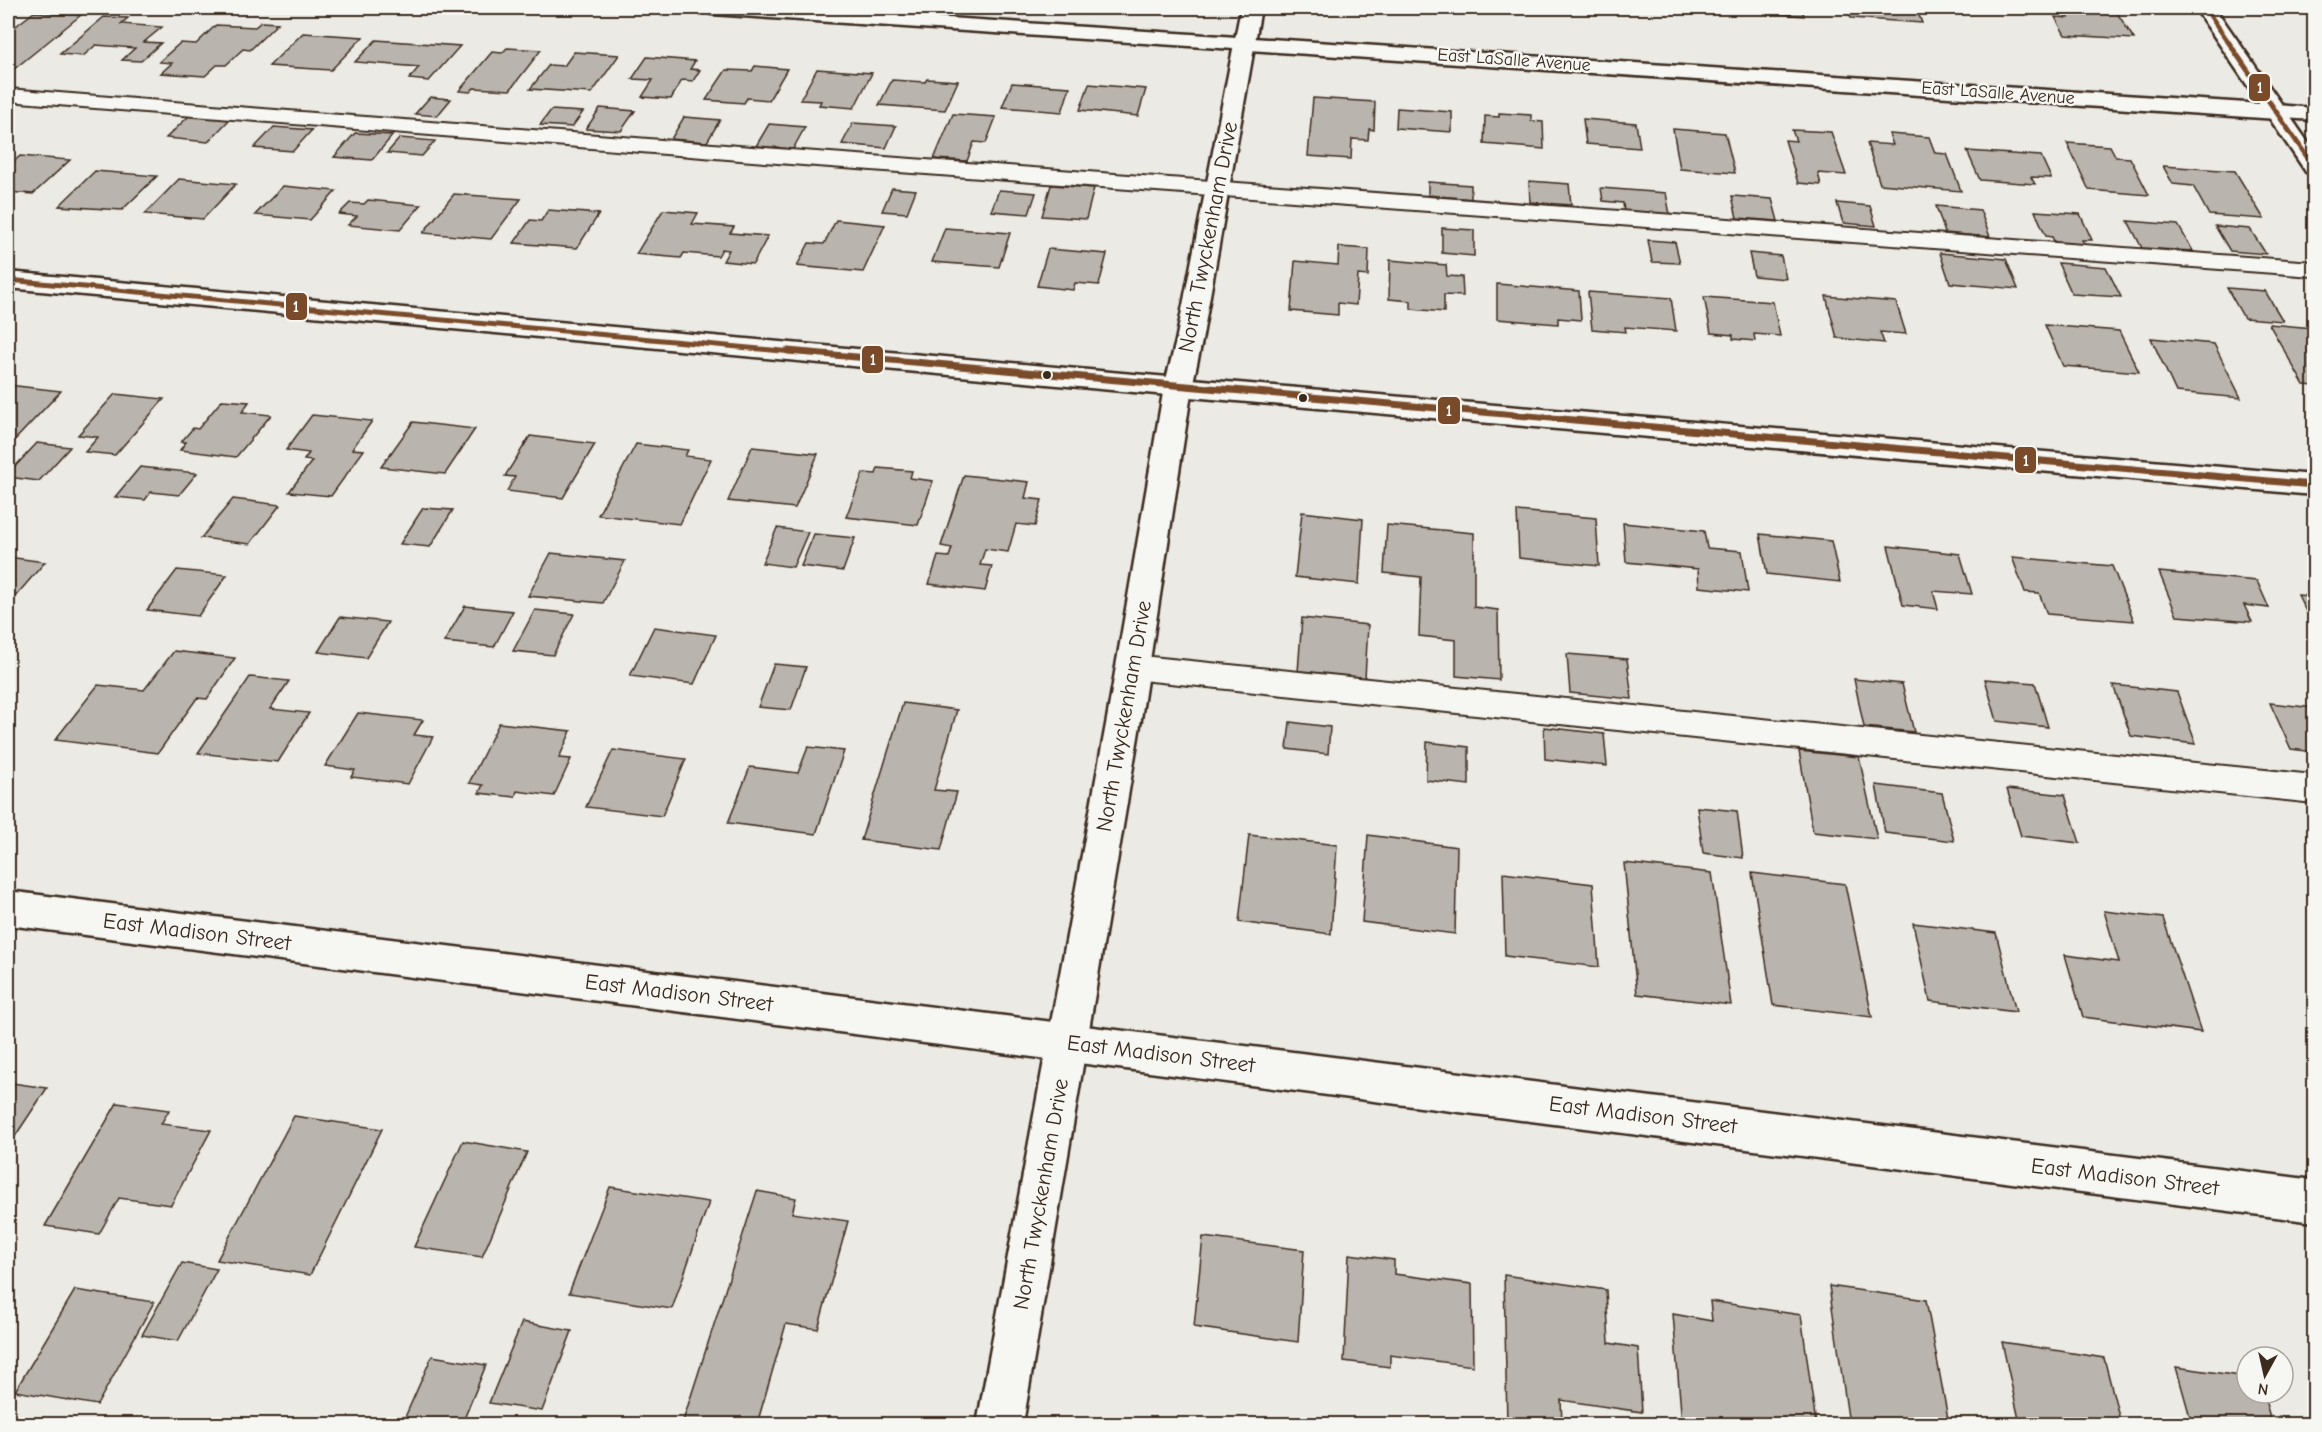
<svg xmlns="http://www.w3.org/2000/svg" width="2322" height="1432" viewBox="0 0 2322 1432" font-family="'Comic Neue',sans-serif">
  <rect width="100%" height="100%" fill="#ebeae5"/>
  <filter id="ink" filterUnits="userSpaceOnUse"><feTurbulence type="fractalNoise" baseFrequency=".0167" numOctaves="2"/><feDisplacementMap in="SourceGraphic" scale="12" xChannelSelector="R" yChannelSelector="G"/><feConvolveMatrix kernelMatrix="1 2 1 2 8 2 1 2 1" color-interpolation-filters="sRGB"/></filter>
  <g filter="url(#ink)">
    <g fill="#bab4ae" stroke="#3b2a1e" stroke-width="1.5">
      <polygon points="1752,8 1802,8 1804,16 1754,12"/>
      <polygon points="1847,8 1916,8 1922,23 1851,18"/>
      <polygon points="2063,8 2114,8 2134,39 2065,35 2055,17 2069,18"/>
      <polygon points="34,12 81,15 8,74 8,32"/>
      <polygon points="104,17 128,18 121,24 162,27 144,42 161,43 141,61 122,60 135,48 96,45 83,56 60,54"/>
      <polygon points="261,22 278,23 250,50 243,49 226,65 217,65 205,76 161,73 172,63 159,62 180,43 196,44 216,25 255,27"/>
      <polygon points="303,33 363,37 331,70 269,66"/>
      <polygon points="376,40 460,46 429,81 409,79 419,67 355,62"/>
      <polygon points="507,48 541,50 510,90 474,88 470,92 459,91 492,52 502,53"/>
      <polygon points="574,52 619,55 592,93 530,89 549,65 564,66"/>
      <polygon points="647,57 695,61 690,69 700,70 693,81 682,80 671,99 642,97 653,80 632,79"/>
      <polygon points="755,66 787,69 769,100 747,98 744,103 706,100 726,70 752,71"/>
      <polygon points="817,69 872,73 854,108 819,105 821,101 800,100"/>
      <polygon points="927,79 958,81 945,110 879,105 892,80 925,82"/>
      <polygon points="1012,83 1070,87 1062,112 1002,107"/>
      <polygon points="1089,84 1146,89 1138,116 1080,110"/>
      <polygon points="430,97 451,99 437,116 415,114"/>
      <polygon points="1313,98 1375,102 1374,130 1369,129 1368,140 1352,139 1351,159 1308,156"/>
      <polygon points="600,108 635,111 621,131 586,129"/>
      <polygon points="1397,108 1452,112 1452,132 1396,128"/>
      <polygon points="551,110 583,112 572,127 540,125"/>
      <polygon points="1499,113 1531,115 1531,121 1543,122 1544,149 1484,144 1485,116 1499,117"/>
      <polygon points="953,114 996,117 986,143 974,142 967,161 934,159"/>
      <polygon points="189,116 230,119 208,142 166,138"/>
      <polygon points="684,117 720,120 707,142 671,139"/>
      <polygon points="1583,119 1636,123 1640,148 1586,144"/>
      <polygon points="853,123 896,126 886,148 842,144"/>
      <polygon points="769,124 805,127 793,149 756,146"/>
      <polygon points="274,127 312,130 293,151 254,148"/>
      <polygon points="1673,129 1725,133 1735,173 1680,169"/>
      <polygon points="1792,130 1831,132 1846,175 1818,173 1821,185 1798,183 1785,140 1796,141"/>
      <polygon points="355,133 393,135 372,160 334,157"/>
      <polygon points="1889,134 1929,137 1935,153 1947,154 1961,191 1880,184 1867,143 1893,145"/>
      <polygon points="400,138 435,141 422,156 387,153"/>
      <polygon points="2067,143 2110,146 2116,157 2130,158 2149,195 2089,190"/>
      <polygon points="1967,151 2041,156 2051,178 2031,177 2035,184 1980,180"/>
      <polygon points="20,156 70,160 33,194 8,192 8,167"/>
      <polygon points="2163,166 2235,171 2264,219 2209,215 2193,186 2173,184"/>
      <polygon points="95,171 157,176 122,210 59,206"/>
      <polygon points="179,179 236,184 203,219 145,214"/>
      <polygon points="1529,181 1569,184 1571,205 1530,202"/>
      <polygon points="1428,182 1471,185 1471,199 1428,195"/>
      <polygon points="1051,185 1094,188 1086,219 1042,216"/>
      <polygon points="283,186 336,191 310,220 255,215"/>
      <polygon points="892,188 916,190 907,213 882,211"/>
      <polygon points="1601,188 1666,193 1670,215 1624,212 1623,203 1603,201"/>
      <polygon points="999,190 1036,193 1029,214 991,211"/>
      <polygon points="454,194 521,199 491,239 423,233"/>
      <polygon points="1732,196 1772,199 1778,221 1737,218"/>
      <polygon points="368,200 421,205 400,230 348,225 357,216 339,214 350,203 364,204"/>
      <polygon points="1837,203 1870,206 1876,226 1843,223"/>
      <polygon points="1936,206 1980,210 1990,237 1945,233"/>
      <polygon points="548,210 599,214 577,248 514,243 530,220 541,221"/>
      <polygon points="663,210 698,213 692,224 734,227 730,233 768,236 753,264 723,261 729,250 722,249 718,256 684,253 681,258 636,254"/>
      <polygon points="2035,211 2080,214 2092,240 2082,240 2085,246 2055,243 2052,237 2046,236"/>
      <polygon points="836,220 885,225 863,272 797,266 809,243 824,244"/>
      <polygon points="2128,221 2178,225 2193,251 2142,248"/>
      <polygon points="2215,226 2250,229 2266,254 2230,251"/>
      <polygon points="945,228 1010,233 999,267 932,262"/>
      <polygon points="1442,228 1474,230 1474,256 1442,253"/>
      <polygon points="1648,240 1675,242 1680,263 1652,262"/>
      <polygon points="1339,247 1369,249 1368,276 1358,275 1356,305 1338,303 1338,315 1291,311 1295,261 1338,265"/>
      <polygon points="1048,249 1107,254 1099,285 1075,283 1073,290 1037,286"/>
      <polygon points="1749,253 1781,256 1786,279 1754,276"/>
      <polygon points="1940,253 2006,259 2018,289 1950,283"/>
      <polygon points="1390,260 1446,265 1447,276 1462,277 1463,296 1444,295 1444,312 1411,309 1411,301 1389,299"/>
      <polygon points="2058,263 2106,267 2121,297 2072,294"/>
      <polygon points="1497,284 1579,291 1581,320 1558,318 1558,324 1497,319"/>
      <polygon points="2227,288 2265,291 2283,321 2244,318"/>
      <polygon points="1588,292 1671,298 1676,331 1625,327 1626,332 1592,329"/>
      <polygon points="1826,296 1896,302 1906,334 1880,332 1884,343 1837,338"/>
      <polygon points="1704,297 1773,302 1780,336 1754,334 1755,341 1733,339 1733,335 1711,333"/>
      <polygon points="2269,324 2314,328 2314,386 2304,385"/>
      <polygon points="2045,325 2119,331 2139,372 2063,366"/>
      <polygon points="2151,338 2214,344 2241,398 2176,392"/>
      <polygon points="8,385 61,391 10,445 8,445"/>
      <polygon points="115,394 164,399 115,455 85,452 98,437 78,435"/>
      <polygon points="222,400 249,402 242,412 271,415 236,457 180,450 186,442 181,442 193,428 198,429"/>
      <polygon points="312,415 372,421 352,449 364,450 331,496 289,492 312,461 304,460 309,453 286,450"/>
      <polygon points="413,422 475,429 445,474 381,467"/>
      <polygon points="530,436 595,444 563,498 507,491 515,477 505,476"/>
      <polygon points="37,443 70,447 39,481 8,477 8,474"/>
      <polygon points="636,444 688,450 685,456 711,459 680,524 598,515"/>
      <polygon points="752,447 818,454 795,508 728,501"/>
      <polygon points="140,467 197,473 179,495 151,492 145,500 115,497"/>
      <polygon points="878,468 912,471 910,478 933,481 918,525 846,517 863,473 876,474"/>
      <polygon points="964,475 1029,482 1025,498 1042,500 1035,526 1016,524 1008,552 985,549 980,565 992,566 985,591 929,584 938,556 949,557 952,548 941,546"/>
      <polygon points="233,499 280,505 250,544 201,538"/>
      <polygon points="423,508 453,510 430,547 400,544"/>
      <polygon points="1517,511 1596,518 1599,566 1519,558"/>
      <polygon points="1302,512 1363,519 1359,584 1295,577"/>
      <polygon points="1623,523 1704,531 1707,548 1742,551 1748,592 1699,587 1698,569 1626,562"/>
      <polygon points="1387,525 1474,533 1474,607 1498,610 1499,680 1456,676 1456,640 1419,636 1421,577 1384,573"/>
      <polygon points="777,528 808,532 793,567 762,563"/>
      <polygon points="814,534 855,538 843,571 801,566"/>
      <polygon points="1760,534 1831,541 1840,582 1767,574"/>
      <polygon points="1888,546 1960,554 1972,594 1933,591 1938,609 1903,605"/>
      <polygon points="551,553 625,561 603,603 528,596"/>
      <polygon points="8,557 45,562 13,599 8,598"/>
      <polygon points="2012,557 2112,566 2134,621 2047,614 2039,593 2025,592"/>
      <polygon points="177,570 227,575 198,616 147,610"/>
      <polygon points="2159,572 2257,581 2269,608 2244,605 2252,622 2177,616"/>
      <polygon points="2298,595 2314,597 2314,628"/>
      <polygon points="465,606 513,611 494,647 444,642"/>
      <polygon points="535,610 574,614 553,655 513,651"/>
      <polygon points="340,617 388,622 366,658 318,652"/>
      <polygon points="1302,618 1368,625 1365,678 1298,672"/>
      <polygon points="654,627 716,635 694,684 630,676"/>
      <polygon points="174,651 235,658 207,699 197,698 158,753 55,740 98,685 144,690"/>
      <polygon points="1567,654 1627,659 1632,699 1570,693"/>
      <polygon points="774,664 806,667 791,710 758,707"/>
      <polygon points="250,677 289,681 270,709 309,713 278,762 198,753"/>
      <polygon points="1854,679 1902,684 1914,732 1864,727"/>
      <polygon points="1985,679 2035,683 2048,727 1997,721"/>
      <polygon points="2113,685 2177,692 2196,744 2131,736"/>
      <polygon points="903,703 957,710 934,790 957,792 941,850 861,840"/>
      <polygon points="2270,703 2314,708 2314,752 2291,749"/>
      <polygon points="358,713 423,720 414,735 433,737 408,784 351,777 355,770 325,766"/>
      <polygon points="1290,722 1330,727 1328,754 1287,749"/>
      <polygon points="499,723 571,731 559,758 571,759 554,796 517,791 515,797 479,793 483,785 469,783"/>
      <polygon points="1544,727 1604,734 1607,766 1545,759"/>
      <polygon points="1427,742 1469,747 1469,785 1426,780"/>
      <polygon points="808,747 844,751 816,834 728,823 750,767 798,773"/>
      <polygon points="613,750 686,759 662,816 586,807"/>
      <polygon points="1799,751 1859,757 1877,839 1813,832"/>
      <polygon points="1876,785 1942,793 1954,841 1885,833"/>
      <polygon points="2007,789 2065,795 2080,843 2021,836"/>
      <polygon points="1697,807 1737,811 1743,858 1703,853"/>
      <polygon points="1249,835 1337,845 1331,934 1239,922"/>
      <polygon points="1368,835 1457,847 1455,934 1362,922"/>
      <polygon points="1624,863 1712,873 1731,1005 1637,994"/>
      <polygon points="1503,873 1593,884 1599,967 1505,956"/>
      <polygon points="1752,873 1845,884 1872,1017 1773,1005"/>
      <polygon points="2104,911 2163,918 2201,1032 2083,1017 2065,955 2119,962"/>
      <polygon points="1913,923 1996,933 2016,1012 1930,1001"/>
      <polygon points="12,1083 47,1088 8,1147 8,1088"/>
      <polygon points="117,1103 169,1110 161,1124 211,1130 171,1205 119,1198 99,1234 45,1226"/>
      <polygon points="294,1116 382,1129 310,1275 217,1260"/>
      <polygon points="463,1141 527,1152 482,1257 414,1247"/>
      <polygon points="610,1187 709,1202 672,1309 569,1293"/>
      <polygon points="757,1191 796,1198 792,1213 848,1221 818,1329 786,1324 757,1424 682,1424"/>
      <polygon points="1203,1237 1304,1250 1298,1342 1194,1327"/>
      <polygon points="1349,1254 1394,1260 1394,1274 1472,1284 1473,1366 1390,1355 1390,1367 1344,1361"/>
      <polygon points="182,1263 217,1269 178,1341 142,1335"/>
      <polygon points="1504,1275 1606,1290 1609,1343 1638,1348 1642,1412 1561,1400 1562,1424 1507,1424"/>
      <polygon points="1829,1286 1926,1300 1949,1424 1849,1424"/>
      <polygon points="75,1290 154,1302 97,1405 15,1391"/>
      <polygon points="1710,1301 1801,1315 1816,1424 1682,1424 1673,1314 1712,1321"/>
      <polygon points="522,1322 572,1331 542,1411 489,1403"/>
      <polygon points="2002,1342 2104,1358 2121,1424 2020,1424"/>
      <polygon points="432,1356 486,1365 462,1424 402,1424"/>
      <polygon points="2176,1367 2247,1377 2247,1393 2263,1393 2272,1424 2192,1424"/>
    </g>
    <g fill="none" stroke-linecap="round" stroke-linejoin="round">
      <g stroke="#3b2a1e" stroke-width="4">
        <g id="lane">
          <polygon points="8,89 803,151 2314,262 2314,276 803,165 8,101"/>
          <polygon points="1132,655 2314,775 2314,803 1132,679 1121,676 1117,667 1121,658"/>
        </g>
      </g>
      <g stroke="#3b2a1e" stroke-width="5">
        <g id="street">
          <polygon points="702,8 796,8 2277,105 2285,107 2288,112 2285,117 2277,119 712,14 705,12"/>
          <polygon points="8,891 2314,1180 2314,1222 8,925"/>
        </g>
      </g>
      <g stroke="#3b2a1e" stroke-width="5">
        <g id="secondary">
          <polygon points="1241,8 1261,8 1202,341 1192,387 1141,719 1023,1424 977,1424 1107,719 1164,387 1176,341"/>
          <polygon points="2277,105 2314,108 2314,120 2269,117 2266,112 2269,107"/>
        </g>
      </g>
      <g stroke="#3b2a1e" stroke-width="5">
        <g id="primary">
          <polygon points="2195,8 2215,8 2314,151 2314,174 2306,172"/>
          <polygon points="8,272 1122,373 2314,475 2314,495 1122,391 8,288"/>
        </g>
      </g>
      <use href="#lane" fill="#f6f6f2" fill-rule="evenodd"/>
      <use href="#street" fill="#f6f6f2" fill-rule="evenodd"/>
      <use href="#secondary" fill="#f6f6f2" fill-rule="evenodd"/>
      <use href="#primary" fill="#f6f6f2" fill-rule="evenodd"/>
      <g stroke="#f6f6f2" stroke-width="8">
        <g id="bus-1-far1">
          <polyline points="2205,8 2314,167"/>
          <polyline points="8,280 804,353"/>
        </g>
      </g>
      <g stroke="#f6f6f2" stroke-width="11">
        <polyline id="bus-1" points="788,351 2314,485"/>
      </g>
      <use href="#bus-1-far1" stroke="#7a4b2a" stroke-width="5"/>
      <use href="#bus-1" stroke="#7a4b2a" stroke-width="7"/>
    </g>
  </g>
  <g fill="#3b2a1e" stroke="#f6f6f2" stroke-width="2">
    <circle cx="1047" cy="375" r="5"/>
    <circle cx="1303" cy="398" r="5"/>
  </g>
  <g text-anchor="middle" dominant-baseline="central" stroke-width="5" stroke-linejoin="round" paint-order="stroke">
    <g font-size="18" fill="#3b2a1e" stroke="#f6f6f2">
      <text transform="translate(1514 60) rotate(4)">East LaSalle Avenue</text>
      <text transform="translate(1998 93) rotate(4)">East LaSalle Avenue</text>
    </g>
    <g font-size="22" fill="#3b2a1e" stroke="#f6f6f2">
      <text transform="translate(1208 237) rotate(-79)">North Twyckenham Drive</text>
      <text transform="translate(1124 716) rotate(-80)">North Twyckenham Drive</text>
      <text transform="translate(197 932) rotate(7)">East Madison Street</text>
      <text transform="translate(679 993) rotate(7)">East Madison Street</text>
      <text transform="translate(1161 1054) rotate(7)">East Madison Street</text>
      <text transform="translate(1643 1115) rotate(7)">East Madison Street</text>
      <text transform="translate(2125 1177) rotate(7)">East Madison Street</text>
      <text transform="translate(1041 1194) rotate(-80)">North Twyckenham Drive</text>
    </g>
  </g>
  <g stroke="#f6f6f2" stroke-width="2">
    <rect x="2248" y="73" width="23" height="29" rx="6" fill="#7a4b2a"/>
    <rect x="285" y="292" width="23" height="29" rx="6" fill="#7a4b2a"/>
    <rect x="861" y="345" width="23" height="29" rx="6" fill="#7a4b2a"/>
    <rect x="1437" y="396" width="24" height="29" rx="6" fill="#7a4b2a"/>
    <rect x="2014" y="446" width="23" height="28" rx="6" fill="#7a4b2a"/>
  </g>
  <g font-size="16" text-anchor="middle" font-weight="bold" fill="#fff">
    <text x="2260" y="93">1</text>
    <text x="296" y="312">1</text>
    <text x="873" y="365">1</text>
    <text x="1449" y="416">1</text>
    <text x="2026" y="466">1</text>
  </g>
  <rect width="2322" height="1432" fill="none" stroke="#f6f6f2" stroke-width="30"/>
  <rect x="15" y="15" width="2292" height="1402" fill="none" stroke="#3b2a1e" stroke-width="2" filter="url(#ink)"/>
  <g transform="translate(2265 1375) rotate(188)"><circle r="28" fill="#f6f6f2" stroke="#aba49d" stroke-width="1.5"/>
  <path d="M0-4.5L10 22L0 15L-10 22Z" fill="#3b2a1e"/>
  <text y="-9" font-size="16" font-weight="bold" text-anchor="middle" fill="#3b2a1e">N</text>
  </g>
</svg>
